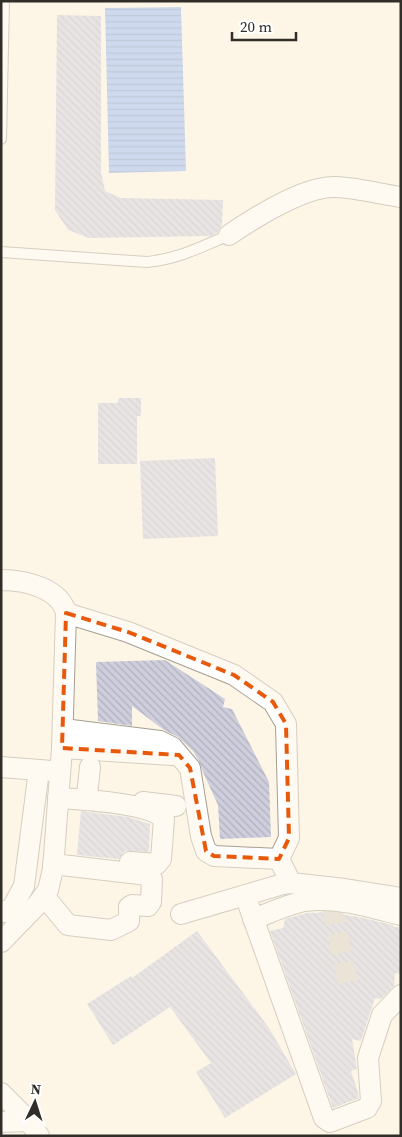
<svg xmlns="http://www.w3.org/2000/svg" width="402" height="1137" viewBox="0 0 402 1137" font-family="'Source Serif 4',serif">
  <defs>
    <pattern id="water-rules" width="6" height="5" patternUnits="userSpaceOnUse" patternTransform="scale(1.25)"><rect width="6" height="5" fill="#94b6f7"/><path d="M0 2.5h6" fill="none" stroke="#7994c8"/></pattern>
    <pattern id="building-back-hatch" width="6" height="6" patternUnits="userSpaceOnUse" patternTransform="scale(1.25)"><rect width="6" height="6" fill="#cecedd"/><path d="M-1 5l2 2M0 0l6 6M5-1l2 2" fill="none" stroke="#b1b1be"/></pattern>
  </defs>
  <rect width="100%" height="100%" fill="#fdf6e7"/>
  <polygon fill="url(#water-rules)" points="181,7 186,171 109,173 105,8"/>
  <g fill="url(#building-back-hatch)">
    <polygon points="57,15 101,16 101,172 105,191 121,198 223,200 222,225 218,232 211,236 89,238 68,230 55,210"/>
    <polygon points="118,398 141,398 141,416 137,416 137,464 98,464 98,403 118,403"/>
    <polygon points="215,458 218,536 143,539 140,461"/>
    <polygon points="165,660 225,699 223,707 232,709 269,782 271,837 220,839 218,805 203,772 199,761 193,751 178,737 164,730 132,706 132,726 98,721 96,662"/>
    <polygon points="81,811 128,817 150,824 149,852 125,851 121,855 119,859 77,855"/>
    <polygon points="329,912 363,918 393,925 393,927 401,927 401,974 395,973 394,986 381,999 375,998 361,1041 352,1039 357,1069 351,1071 358,1092 359,1098 333,1108 270,931 283,928 285,919 307,913"/>
    <polygon points="197,931 269,1028 296,1074 225,1118 196,1072 211,1063 170,1007 113,1045 87,1004 131,976 132,978"/>
  </g>
  <g fill="none" stroke-linecap="round" stroke-linejoin="round">
    <polyline stroke="#d4cec1" stroke-width="20" stroke-dasharray="20 10" stroke-linecap="butt" points="331,904 349,987"/>
    <g stroke="#a69f91" stroke-width="12">
      <g id="service">
        <polyline points="1,139 4,1"/>
        <path d="M1 252 147 262C178 259 201 247 229 235"/>
      </g>
    </g>
    <g stroke="#a69f91" stroke-width="22">
      <g id="minor">
        <path d="M229 235C254 218 306 185 336 187 358 188 380 194 401 197"/>
        <path d="M1 580C25 580 60 588 66 613L62 748 53 869 48 890 37 905 1 942"/>
        <polyline points="66,613 128,632 234,675 273,702 286,724 289,838 279,859"/>
        <polyline points="63,729 160,741 172,747 190,768 201,836 206,851 214,856 279,859 291,883"/>
        <polyline points="62,748 172,755"/>
        <polyline points="1,767 52,771"/>
        <polyline points="87,796 90,767"/>
        <path d="M58 798C83 800 148 802 164 819L161 859 157 864 130 862"/>
        <polyline points="143,802 176,806"/>
        <polyline points="245,895 324,1118 330,1122 367,1108 371,1101 368,1058 382,1015 401,995"/>
        <polyline points="44,896 68,925 111,930 129,921 129,907 132,905 148,906 151,902 152,879 148,875 53,864"/>
        <polyline points="1,911 5,912 12,908 24,886 39,770"/>
        <polyline points="181,914 283,884 291,883 345,889 401,898"/>
        <path d="M253 919C270 913 288 904 305 901 338 897 369 907 401 915"/>
        <polyline points="1,1093 29,1121 39,1136"/>
        <polyline points="1,1122 29,1121"/>
      </g>
    </g>
    <use href="#service" stroke="#fff" stroke-width="10"/>
    <use href="#minor" stroke="#fff" stroke-width="20"/>
  </g>
  <path d="M0 0H402V1137H0ZM66 613 128 632 234 675 273 702 286 724 289 838 279 859 214 856 206 851 190 768 179 755 62 748Z" fill="#fdf6e7" fill-opacity=".55" fill-rule="evenodd"/>
  <path fill="none" stroke="#e8590c" stroke-width="4" stroke-dasharray="10 6" stroke-linejoin="round" d="M66 613 128 632 234 675 273 702 286 724 289 838 279 859 214 856 206 851 190 768 179 755 62 748Z"/>
  <rect width="402" height="1137" fill="none" stroke="#312e29" stroke-width="5"/>
  <g transform="translate(35 1102) rotate(4)" stroke="#ffffff" stroke-width="4" paint-order="stroke">
  <path d="M0-4L9 19L0 12L-9 19Z" fill="#312e29"/>
  <text y="-8" font-size="14" font-weight="bold" text-anchor="middle" fill="#312e29">N</text>
  </g>
  <path d="M232 32v8h64v-8" fill="none" stroke="#312e29" stroke-width="2.5"/>
  <text x="240" y="32" font-size="15" fill="#312e29" stroke="#ffffff" stroke-width="4" paint-order="stroke">20 m</text>
</svg>
